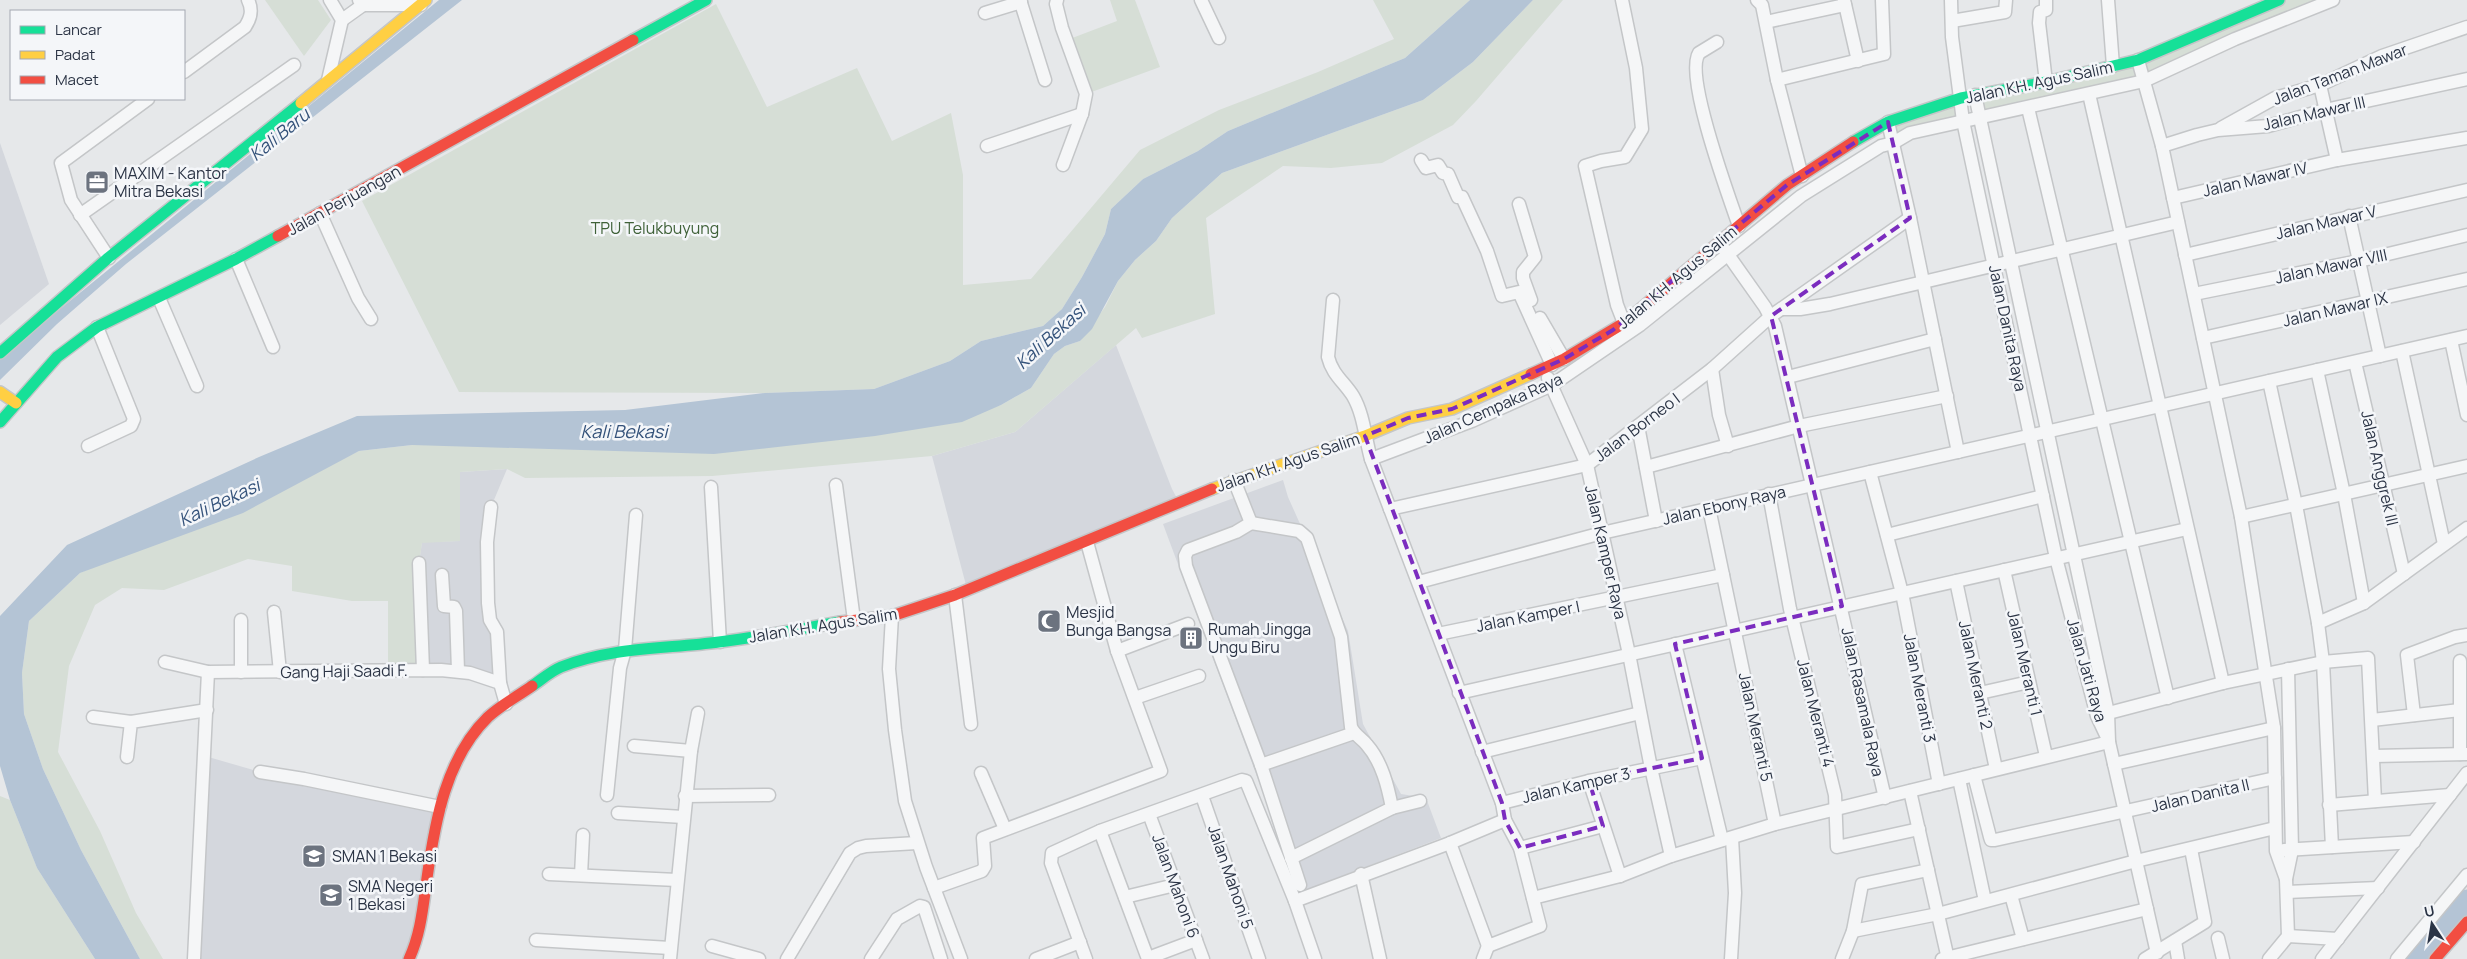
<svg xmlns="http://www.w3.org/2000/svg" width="2467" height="959" viewBox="0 0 2467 959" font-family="Manrope,sans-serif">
  <rect width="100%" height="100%" fill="#e6e8ea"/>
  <g fill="#d4d7dd">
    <polygon points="0,143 49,284 0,325"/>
    <polygon points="1116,345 1172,489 1179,502 967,589 932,456 1015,432"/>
    <polygon points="507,469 491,507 487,584 500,683 423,670 419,563 422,542 460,541 460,472"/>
    <polygon points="1283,480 1288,497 1348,631 1363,724 1401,794 1426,798 1441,838 1300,892 1163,524"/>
    <polygon points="205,756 260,772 440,807 409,959 194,959"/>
  </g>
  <g fill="#d6ded6">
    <polygon points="265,0 318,0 331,20 304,56"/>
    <polygon points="1110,0 1135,0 1160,67 1086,94 1067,40 1117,21"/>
    <polygon points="1373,0 1470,0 1405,58 1228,131 1198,151 1143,179 1111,209 1105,234 1082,277 1062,309 1043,326 981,341 950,361 874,389 765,393 459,392 362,201 716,4 767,107 857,68 892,141 951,113 963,175 963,285 1031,279 1140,150 1219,110 1318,72 1394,39"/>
    <polygon points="1533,0 1563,0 1476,101 1453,125 1382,163 1331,168 1283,166 1206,218 1215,314 1142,338 1136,328 1015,432 932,456 712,476 525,478 507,469 460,472 460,541 422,543 419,563 423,670 388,665 388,601 352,601 292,591 292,566 248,559 164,590 122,588 95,605 69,666 58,752 100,831 136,913 163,959 140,959 81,850 43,769 24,714 22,673 29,621 80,573 319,470 359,451 412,445 984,411 1001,405 1031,388 1054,354 1065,346 1080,341 1105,307 1118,281 1135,260 1156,241 1172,218 1222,173 1423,100 1473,62"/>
    <polygon points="2279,0 2333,0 2144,81 1979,118 1975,95 2113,66"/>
    <polygon points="1960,100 1962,120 1896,138 1890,123"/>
    <polygon points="0,796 10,800 37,868 95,959 0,959"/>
  </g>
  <g fill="#b4c4d5">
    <polygon points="439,0 462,0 126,264 57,324 0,380 0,358"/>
    <polygon points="1470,0 1533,0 1473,62 1423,100 1222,173 1172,218 1156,241 1135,260 1118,281 1092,329 1080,341 1065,346 1054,354 1031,388 1001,405 962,422 875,436 714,454 412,445 359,451 243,513 80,573 29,621 22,673 24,714 43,769 81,850 140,959 95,959 37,868 10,800 0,766 0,616 67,545 259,457 357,416 625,410 765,393 874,389 950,361 981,341 1043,326 1062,309 1082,277 1105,234 1111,209 1143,179 1198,151 1228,131 1405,58"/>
  </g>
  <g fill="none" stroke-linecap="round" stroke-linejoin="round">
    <polyline stroke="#b4c4d5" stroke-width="21" points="2415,959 2467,900"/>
    <g stroke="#c4c6c8" stroke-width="15">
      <g id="street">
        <polyline points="359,0 363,5 421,5"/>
        <polyline points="1020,0 1045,80"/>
        <polyline points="1057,0 1056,4 1062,28 1086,94 1082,114 1063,165"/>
        <polyline points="1201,0 1219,38"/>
        <polyline points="1622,0 1636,68 1642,129 1625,157 1601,161 1585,166 1617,305 1624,323"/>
        <polyline points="1757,0 1762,5 1777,80 1802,176"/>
        <polyline points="1844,0 1858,61"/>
        <polyline points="1951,0 1952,37 1963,121 2056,558 2097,716 2106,735"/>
        <polyline points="2046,0 2046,10 2040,12 2039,23 2046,82"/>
        <polyline points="2108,0 2113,66"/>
        <polyline points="985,13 1021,2"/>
        <polyline points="342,20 363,5"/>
        <polyline points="1952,21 2005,12 2006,0"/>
        <polyline points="1766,22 1845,5"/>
        <path d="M1717 42 1699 53C1684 75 1729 197 1739 226"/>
        <polyline points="2138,60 2162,146 2241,517 2274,728 2276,851 2286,879"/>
        <path d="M184 72 245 27C251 18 253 10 248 0"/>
        <polyline points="328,80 342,20 330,0"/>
        <polyline points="1777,80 1884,54 1882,0"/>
        <polyline points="2320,85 2337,160"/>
        <polyline points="2089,94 2223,683"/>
        <polyline points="1975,95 2108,713 2109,742 2157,953"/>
        <polyline points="2028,108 2168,698"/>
        <polyline points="1888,122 1910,218 1958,452"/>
        <polyline points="2221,128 2275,98 2320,85 2382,56 2467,27"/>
        <polyline points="987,146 1082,114"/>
        <polyline points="2162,146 2197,135 2218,130 2268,126 2325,110 2467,79"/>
        <polyline points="1421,160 1426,168 1438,165 1443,173 1448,174 1458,197 1462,197 1487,251 1502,296 1519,292 1552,365"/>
        <polyline points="2173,198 2337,160 2467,138"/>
        <polyline points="1519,204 1535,257 1523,272 1523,278 1531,300"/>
        <polyline points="320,213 358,298 371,319"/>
        <polyline points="80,215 294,65"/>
        <polyline points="2349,216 2380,356"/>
        <polyline points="1724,249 1765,307 1775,326 1885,798"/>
        <polyline points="2185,255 2467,190"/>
        <polyline points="109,258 71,200 61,163 148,99"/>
        <polyline points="236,259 273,347"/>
        <polyline points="2194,294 2359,261 2467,235"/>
        <polyline points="159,298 197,386"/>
        <path d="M1333 300 1328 357C1332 374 1344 382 1353 396 1364 415 1365 438 1371 459L1502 803 1505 820 1520 848 1540 926 1488 946 1450 843"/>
        <polyline points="1782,309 1800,309 1830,304 2178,222"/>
        <polyline points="1540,318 1564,359"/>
        <polyline points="2203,338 2467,279"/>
        <polyline points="2451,340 2467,415"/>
        <polyline points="2402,351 2444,544"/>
        <polyline points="2355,362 2404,574"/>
        <polyline points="1712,369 1719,415 1728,446"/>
        <polyline points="2317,370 2344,494 2364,603"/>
        <polyline points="1788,377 1935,339"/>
        <polyline points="1548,378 1587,465 1629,654 1651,768 1671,856"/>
        <polyline points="2269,381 2296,505 2318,623 2323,662 2332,847"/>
        <polyline points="1638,426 1656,521"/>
        <polyline points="88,446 131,426 134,419 97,327"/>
        <polyline points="1371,459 1472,421 1552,385 1640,325 1801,196 1881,146 1893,143 1910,133 2144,81 2235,39 2333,0"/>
        <polyline points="1646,467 1799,426 1947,396"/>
        <polyline points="1870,472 1902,593 1939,784"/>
        <polyline points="1234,480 1251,523 1236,532 1188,550 1185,556 1186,566 1261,765 1300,885"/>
        <polyline points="836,485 854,620"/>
        <polyline points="711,487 720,642"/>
        <polyline points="1769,494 1790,609 1835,795 1837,847 1919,829"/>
        <polyline points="491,507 487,542 488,603 490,620 497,632 500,683"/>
        <polyline points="1709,508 1775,824"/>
        <polyline points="1390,509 1587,465 1712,369 1771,316 1910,218"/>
        <polyline points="2241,517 2467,466"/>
        <path d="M1251 523 1299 531 1307 538 1341 637 1351 727C1355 736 1362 738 1367 745 1382 762 1388 787 1392 808L1291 858"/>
        <polyline points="1887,535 2043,496"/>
        <polyline points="419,563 423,670"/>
        <polyline points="2004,570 2046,756"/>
        <polyline points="442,575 444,606 454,607 456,611 458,671"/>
        <polyline points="1956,581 1996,769"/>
        <polyline points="1419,582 1602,533 2467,336"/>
        <polyline points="955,595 971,724"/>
        <polyline points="274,612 280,672"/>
        <polyline points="892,616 889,669 895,730 905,801 926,867 961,959"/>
        <polyline points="2318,623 2364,603 2467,528"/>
        <polyline points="1438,634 1723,575"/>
        <polyline points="1675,644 1722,840"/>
        <polyline points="1117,651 1188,624"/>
        <polyline points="165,662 208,672 441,670 470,673 500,683 506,704"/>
        <polyline points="241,672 241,620"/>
        <polyline points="1459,693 2187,529"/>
        <polyline points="1980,693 2029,682"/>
        <polyline points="1135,698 1199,676"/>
        <polyline points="2101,715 2223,683 2323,662 2368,658 2375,801"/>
        <polyline points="2414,715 2407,655 2455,637 2467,635"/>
        <polyline points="93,717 131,722"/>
        <polyline points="2372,720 2460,710"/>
        <polyline points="634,746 691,751 670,959"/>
        <polyline points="691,751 698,713"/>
        <polyline points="1482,752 1640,713"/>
        <polyline points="2460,754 2460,661"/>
        <polyline points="2374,756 2467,754"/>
        <polyline points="127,757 131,722 207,710"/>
        <polyline points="2114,764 2274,728"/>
        <polyline points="1261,765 1354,733"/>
        <polyline points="260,772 304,779 440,807"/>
        <polyline points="981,773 1005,829"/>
        <polyline points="1974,775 1990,837 1991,840 1995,840 2275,778"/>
        <polyline points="1959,779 1985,901"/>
        <polyline points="1589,781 1620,876"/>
        <polyline points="1910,791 1948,959"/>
        <polyline points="607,795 620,668 625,650 636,515"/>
        <polyline points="685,796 769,795"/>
        <polyline points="1202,796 1259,959"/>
        <polyline points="1502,803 1589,781 1702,758"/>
        <polyline points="2329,805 2450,795"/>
        <polyline points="1392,808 1420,801"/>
        <polyline points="618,813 683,817"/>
        <polyline points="1149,814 1203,959"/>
        <polyline points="1100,831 1148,959"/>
        <polyline points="1520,848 1603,826"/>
        <polyline points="2284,850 2414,842"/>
        <polyline points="549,874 677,880"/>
        <polyline points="1361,874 1380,959"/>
        <polyline points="581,875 583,835"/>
        <polyline points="934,888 982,871 985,866 983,838 1161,771 1117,651 1087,542"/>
        <polyline points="2287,892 2378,888"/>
        <polyline points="2011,895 2023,939"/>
        <polyline points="1125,897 1175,885"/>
        <polyline points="1533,898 1620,876 1671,856 1775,824 2109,742"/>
        <polyline points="1295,901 1315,959"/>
        <polyline points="1853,931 1938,914 2136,861 2275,828"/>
        <polyline points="2288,936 2338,939"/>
        <polyline points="2218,938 2223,959"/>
        <polyline points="536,940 670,948"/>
        <polyline points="2175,941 2178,959"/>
        <polyline points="712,946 759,959"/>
        <polyline points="1148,958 1196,940"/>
        <polyline points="194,959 208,672"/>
        <polyline points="787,959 850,853 858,848 866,846 917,843"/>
        <polyline points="871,959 897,919 920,906 924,907 941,959"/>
        <polyline points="1036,959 1080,942"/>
        <polyline points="1086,959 1051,863 1052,853 1100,831 1242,780 1246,781 1295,901 1450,843 1505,820"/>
        <polyline points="1483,959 1488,946"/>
        <polyline points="1731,959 1735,893 1732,838"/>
        <polyline points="1842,959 1853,931 1862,884 1928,870"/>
        <polyline points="1942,959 2147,909"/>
        <polyline points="2145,959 2205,922 2191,849"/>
        <polyline points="2269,959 2288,936 2286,879 2292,850 2288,669"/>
        <polyline points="2322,959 2467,773"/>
        <polyline points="2397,959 2467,875"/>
      </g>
    </g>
    <g stroke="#c4c6c8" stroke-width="14">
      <g id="fast">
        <polyline points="633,40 706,0"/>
        <polyline points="1853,142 1888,122 1961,98 2046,82 2138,60 2279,0"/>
        <polyline points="0,353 108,258 301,103"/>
        <polyline points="0,422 57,357 97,327 236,259 278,236"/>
        <path d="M532 686C541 680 551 671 561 667 611 647 666 649 719 642 760 637 800 629 840 622"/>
      </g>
    </g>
    <g stroke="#c4c6c8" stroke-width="14">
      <g id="slow">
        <polyline points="301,103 426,0"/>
        <polyline points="0,392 16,403"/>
        <polyline points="1212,489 1365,436 1408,418 1452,409 1531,374"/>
      </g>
    </g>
    <g stroke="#c4c6c8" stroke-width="14">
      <g id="jam">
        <polyline points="278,236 633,40"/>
        <polyline points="1531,374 1564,359 1624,323 1787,185 1853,142"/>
        <polyline points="840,622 892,616 955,595 1212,489"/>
        <path d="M409 959C421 933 423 906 427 878 435 821 446 758 488 717 501 705 518 696 532 686"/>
        <polyline points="2435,959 2467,922"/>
      </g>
    </g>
    <use href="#street" stroke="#f5f6f7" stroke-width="12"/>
    <use href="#fast" stroke="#16e098" stroke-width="11"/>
    <use href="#slow" stroke="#ffcf43" stroke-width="11"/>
    <use href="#jam" stroke="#f24e42" stroke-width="11"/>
  </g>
  <path fill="none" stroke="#7b2cbf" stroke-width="4" stroke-dasharray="10 6" stroke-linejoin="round" d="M1888 122 1910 218 1771 316 1842 606 1675 644 1702 758 1589 781 1603 826 1520 848 1505 820 1502 803 1365 436 1408 418 1452 409 1564 359 1613 330 1787 185Z"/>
  <defs>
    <g id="office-square" transform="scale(1.25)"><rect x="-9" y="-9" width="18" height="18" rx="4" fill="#6c737f" stroke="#f4f6f9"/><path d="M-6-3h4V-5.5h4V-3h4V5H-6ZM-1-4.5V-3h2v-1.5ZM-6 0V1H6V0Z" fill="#fff"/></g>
    <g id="mosque-square" transform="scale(1.25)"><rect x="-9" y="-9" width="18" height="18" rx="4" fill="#6c737f" stroke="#f4f6f9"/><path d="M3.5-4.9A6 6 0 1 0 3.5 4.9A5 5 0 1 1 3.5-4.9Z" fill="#fff"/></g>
    <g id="building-square" transform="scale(1.25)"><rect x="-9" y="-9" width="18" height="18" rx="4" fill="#6c737f" stroke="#f4f6f9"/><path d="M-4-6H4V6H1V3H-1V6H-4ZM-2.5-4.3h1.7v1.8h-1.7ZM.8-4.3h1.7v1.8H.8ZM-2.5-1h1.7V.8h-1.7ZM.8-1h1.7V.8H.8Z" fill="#fff"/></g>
    <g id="school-square" transform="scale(1.25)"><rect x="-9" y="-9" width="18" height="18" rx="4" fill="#6c737f" stroke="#f4f6f9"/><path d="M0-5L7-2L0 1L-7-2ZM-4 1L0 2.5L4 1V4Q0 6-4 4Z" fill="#fff"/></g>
  </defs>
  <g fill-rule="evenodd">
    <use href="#office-square" x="97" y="182"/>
    <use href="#mosque-square" x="1049" y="621"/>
    <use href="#building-square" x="1191" y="638"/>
    <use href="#school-square" x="314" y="856"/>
    <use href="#school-square" x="331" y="895"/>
  </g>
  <g text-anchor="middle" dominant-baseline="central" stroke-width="5" stroke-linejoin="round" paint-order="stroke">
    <g font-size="16" fill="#2b3445" stroke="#f4f6f9">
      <text transform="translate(2340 74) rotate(-21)">Jalan Taman Mawar</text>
      <text transform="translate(2039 82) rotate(-12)">Jalan KH. Agus Salim</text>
      <text transform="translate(2314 113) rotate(-13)">Jalan Mawar III</text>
      <text transform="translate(2255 179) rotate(-13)">Jalan Mawar IV</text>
      <text transform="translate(344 200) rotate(-29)">Jalan Perjuangan</text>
      <text transform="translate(2326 222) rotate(-13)">Jalan Mawar V</text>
      <text transform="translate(2331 266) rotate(-12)">Jalan Mawar VIII</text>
      <text transform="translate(1677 277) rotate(-40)">Jalan KH. Agus Salim</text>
      <text transform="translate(2335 309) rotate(-13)">Jalan Mawar IX</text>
      <text transform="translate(2008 328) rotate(78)">Jalan Danita Raya</text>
      <text transform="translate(1493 408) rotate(-24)">Jalan Cempaka Raya</text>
      <text transform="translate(1637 427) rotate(-37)">Jalan Borneo I</text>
      <text transform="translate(1288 462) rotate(-19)">Jalan KH. Agus Salim</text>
      <text transform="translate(2380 468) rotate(77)">Jalan Anggrek III</text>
      <text transform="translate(1724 505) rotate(-13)">Jalan Ebony Raya</text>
      <text transform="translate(1606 552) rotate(77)">Jalan Kamper Raya</text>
      <text transform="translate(1528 616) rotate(-11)">Jalan Kamper I</text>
      <text transform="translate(823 625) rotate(-9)">Jalan KH. Agus Salim</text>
      <text transform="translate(2025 663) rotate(77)">Jalan Meranti 1</text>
      <text transform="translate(2087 670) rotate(74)">Jalan Jati Raya</text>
      <text transform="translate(344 671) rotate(-1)">Gang Haji Saadi F.</text>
      <text transform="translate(1976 675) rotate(78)">Jalan Meranti 2</text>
      <text transform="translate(1920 688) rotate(79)">Jalan Meranti 3</text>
      <text transform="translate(1863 702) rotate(78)">Jalan Rasamala Raya</text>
      <text transform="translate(1816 713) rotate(76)">Jalan Meranti 4</text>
      <text transform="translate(1756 727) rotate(78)">Jalan Meranti 5</text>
      <text transform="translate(1576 785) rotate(-13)">Jalan Kamper 3</text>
      <text transform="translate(2200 795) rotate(-13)">Jalan Danita II</text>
      <text transform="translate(1231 877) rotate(71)">Jalan Mahoni 5</text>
      <text transform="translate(1176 886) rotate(70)">Jalan Mahoni 6</text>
    </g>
    <g font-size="16" fill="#2b3445" stroke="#f4f6f9" text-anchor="start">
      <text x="114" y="173">MAXIM - Kantor<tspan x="114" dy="18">Mitra Bekasi</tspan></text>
      <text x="1066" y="612">Mesjid<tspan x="1066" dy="18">Bunga Bangsa</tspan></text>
      <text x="1208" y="629">Rumah Jingga<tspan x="1208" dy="18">Ungu Biru</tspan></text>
      <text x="332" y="856">SMAN 1 Bekasi</text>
      <text x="348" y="886">SMA Negeri<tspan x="348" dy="18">1 Bekasi</tspan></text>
    </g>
    <g font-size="16" fill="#3f6138" stroke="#f4f6f9">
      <text x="655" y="228">TPU Telukbuyung</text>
    </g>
    <g font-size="18" font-style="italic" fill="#34527a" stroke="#f4f6f9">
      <text transform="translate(279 134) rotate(-39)">Kali Baru</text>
      <text transform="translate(1050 336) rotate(-42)">Kali Bekasi</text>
      <text x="624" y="431">Kali Bekasi</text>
      <text transform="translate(219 502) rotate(-25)">Kali Bekasi</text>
    </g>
  </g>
  <rect x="10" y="10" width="175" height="90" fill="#f4f6f9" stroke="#a4a8b1"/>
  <rect x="20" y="26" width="25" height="8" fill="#16e098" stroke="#a4a8b1"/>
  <text x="55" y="35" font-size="15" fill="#2b3445">Lancar</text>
  <rect x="20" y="51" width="25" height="8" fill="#ffcf43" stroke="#a4a8b1"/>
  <text x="55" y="60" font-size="15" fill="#2b3445">Padat</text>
  <rect x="20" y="76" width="25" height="8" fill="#f24e42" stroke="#a4a8b1"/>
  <text x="55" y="85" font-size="15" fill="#2b3445">Macet</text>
  <g transform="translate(2432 924) rotate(348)" stroke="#f4f6f9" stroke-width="4" paint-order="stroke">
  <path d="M0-4L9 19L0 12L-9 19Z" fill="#2b3445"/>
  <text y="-8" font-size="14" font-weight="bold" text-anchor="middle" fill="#2b3445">U</text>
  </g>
</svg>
